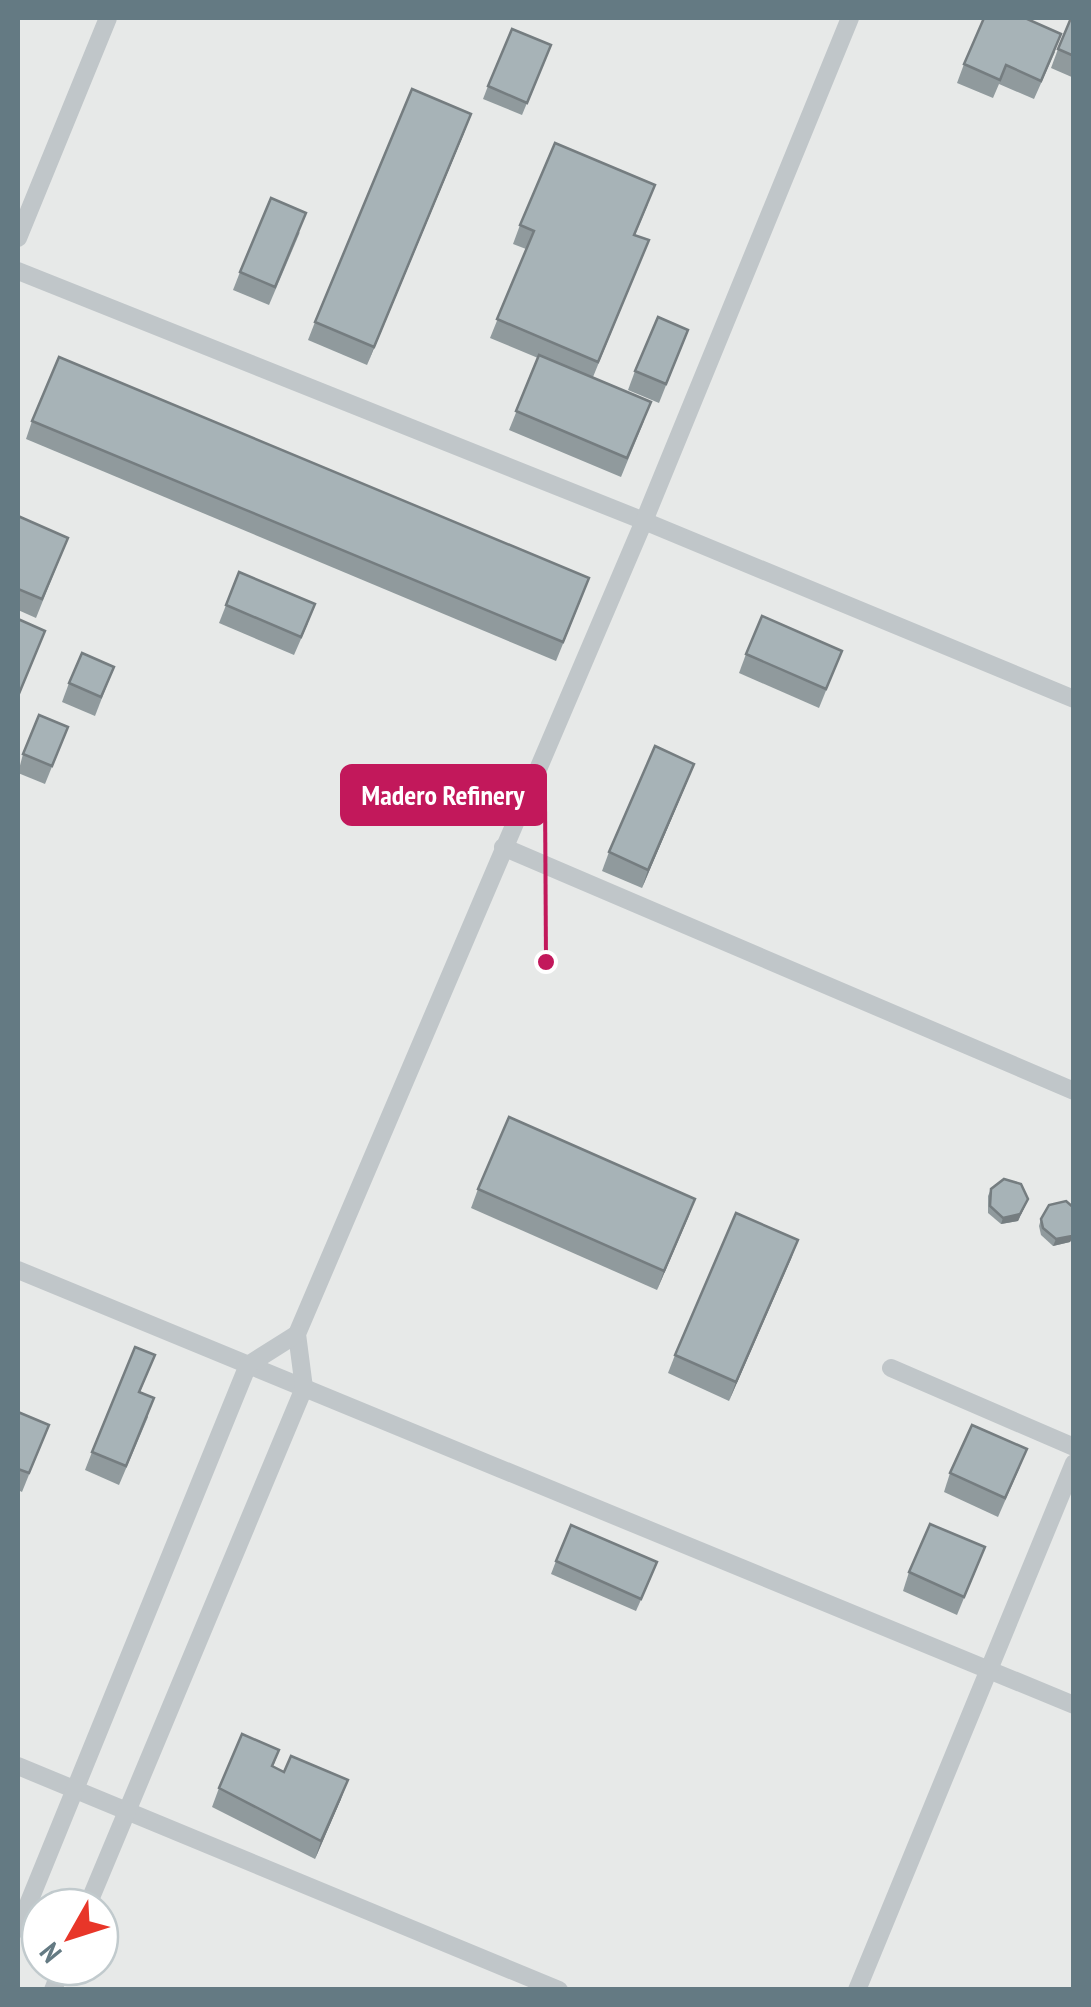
<svg xmlns="http://www.w3.org/2000/svg" width="1091" height="2007" viewBox="0 0 1091 2007" font-family="'PT Sans Narrow',sans-serif">
  <rect width="100%" height="100%" fill="#f9f9f7"/>
  <path fill="#e7e9e8" fill-rule="evenodd" d="M18 18H1073V1989H18ZM40 1907H100V1967H40Z"/>
  <g fill="none" stroke-linecap="round" stroke-linejoin="round">
    <g stroke="#c0c6c9" stroke-width="18">
      <polyline points="18,238 108,18"/>
      <polyline points="18,271 644,521 1074,699"/>
      <polyline points="503,847 1074,1091"/>
      <polyline points="18,1270 1074,1705"/>
      <polyline points="891,1368 1074,1447"/>
      <polyline points="18,1766 559,1990"/>
      <polyline points="87,1907 304,1388 297,1334 644,521 850,18"/>
      <polyline points="18,1929 248,1365 297,1334"/>
      <polyline points="53,1990 62,1967"/>
      <polyline points="857,1990 1074,1463"/>
    </g>
  </g>
  <g fill="#909a9d">
    <polygon points="1074,18 1074,78 1051,68 1058,49"/>
    <polygon points="551,45 522,115 483,99 488,86"/>
    <polygon points="1055,52 1034,99 999,84 993,98 957,83 964,64"/>
    <polygon points="464,133 367,365 308,340 315,322"/>
    <polygon points="648,204 635,235 649,240 593,377 644,421 621,477 509,430 538,358 490,338 526,249 513,244 520,225"/>
    <polygon points="300,232 269,305 233,290 240,272"/>
    <polygon points="688,330 659,403 628,390 635,371"/>
    <polygon points="32,421 582,597 556,661 26,439"/>
    <polygon points="18,516 68,538 36,618 18,610"/>
    <polygon points="239,572 308,623 294,655 219,623"/>
    <polygon points="842,651 819,708 739,673 746,654"/>
    <polygon points="114,667 95,716 62,702 69,683"/>
    <polygon points="68,727 45,784 18,773 23,754"/>
    <polygon points="687,782 642,888 602,871 609,852"/>
    <polygon points="478,1189 695,1199 657,1290 471,1208"/>
    <polygon points="991,1189 1025,1206 1018,1221 1001,1224 988,1213 988,1196"/>
    <polygon points="1074,1208 1074,1236 1070,1242 1053,1246 1041,1235 1039,1226 1041,1219"/>
    <polygon points="798,1240 729,1401 668,1373 675,1355"/>
    <polygon points="155,1355 140,1392 148,1417 119,1485 85,1470 92,1452"/>
    <polygon points="18,1412 49,1425 22,1492 18,1490"/>
    <polygon points="1020,1467 998,1517 944,1492 950,1473"/>
    <polygon points="985,1547 957,1615 903,1591 909,1572"/>
    <polygon points="556,1561 652,1575 636,1611 551,1574"/>
    <polygon points="279,1750 273,1767 341,1799 315,1859 212,1807 219,1788"/>
  </g>
  <g fill="#757d80">
    <polygon points="471,114 464,133 367,365 374,347"/>
    <polygon points="694,764 687,782 642,888 648,870"/>
    <polygon points="695,1199 688,1218 657,1290 664,1271"/>
    <polygon points="1028,1199 1018,1221 1001,1224 1003,1218"/>
    <polygon points="1074,1234 1070,1242 1053,1246 1056,1239"/>
    <polygon points="798,1240 791,1259 729,1401 736,1382"/>
    <polygon points="348,1780 341,1799 315,1859 321,1841"/>
  </g>
  <g fill="#a7b3b7" stroke="#757d80" stroke-width="2.5">
    <polygon points="984,18 1025,18 1061,34 1041,81 1006,65 1000,80 964,64"/>
    <polygon points="1071,18 1074,18 1074,56 1058,49"/>
    <polygon points="512,29 551,45 527,103 488,86"/>
    <polygon points="412,89 471,114 374,347 315,322"/>
    <polygon points="555,143 655,185 634,235 649,240 598,362 497,319 534,231 520,225"/>
    <polygon points="271,198 306,213 275,287 240,272"/>
    <polygon points="658,317 688,330 666,384 635,371"/>
    <polygon points="539,355 651,402 627,458 516,411"/>
    <polygon points="59,357 589,578 563,642 32,421"/>
    <polygon points="18,516 68,538 42,599 18,589"/>
    <polygon points="239,572 315,604 301,637 226,605"/>
    <polygon points="762,616 842,651 826,689 746,654"/>
    <polygon points="18,619 45,631 18,696"/>
    <polygon points="82,653 114,667 101,697 69,683"/>
    <polygon points="39,715 68,727 52,766 23,754"/>
    <polygon points="655,746 694,764 648,870 609,852"/>
    <polygon points="509,1117 695,1199 664,1271 478,1189"/>
    <polygon points="1004,1179 1021,1184 1028,1199 1020,1214 1003,1218 990,1206 991,1189"/>
    <polygon points="1066,1201 1074,1208 1074,1234 1072,1236 1056,1239 1043,1228 1041,1219 1049,1205"/>
    <polygon points="736,1213 798,1240 736,1382 675,1355"/>
    <polygon points="135,1347 155,1355 139,1392 154,1398 126,1466 92,1452"/>
    <polygon points="18,1412 49,1425 29,1473 18,1469"/>
    <polygon points="972,1425 1027,1449 1005,1498 950,1473"/>
    <polygon points="930,1524 985,1547 964,1597 909,1572"/>
    <polygon points="571,1525 657,1562 641,1599 556,1561"/>
    <polygon points="242,1734 279,1750 272,1766 284,1772 291,1756 348,1780 321,1841 219,1788"/>
  </g>
  <path fill="none" stroke="#c2185b" stroke-width="4" d="M546 962L545 795"/>
  <circle fill="#c2185b" stroke="#fff" stroke-width="4" cx="546" cy="962" r="10"/>
  <rect fill="#c2185b" stroke="#c2185b" stroke-width="4" x="342" y="766" width="203" height="58" rx="10"/>
  <g font-size="28" text-anchor="middle" font-weight="bold" fill="#fff">
    <text x="443" y="805">Madero Refinery</text>
  </g>
  <rect width="1091" height="2007" fill="none" stroke="#647a83" stroke-width="40"/>
  <g transform="translate(70 1937) rotate(231)"><circle r="48" fill="#ffffff" stroke="#c1cacd" stroke-width="2.5"/>
  <path d="M0-8L18 38L0 25L-18 38Z" fill="#e83629"/>
  <text y="-15" font-size="28" font-weight="bold" text-anchor="middle" fill="#647a83">N</text>
  </g>
</svg>
